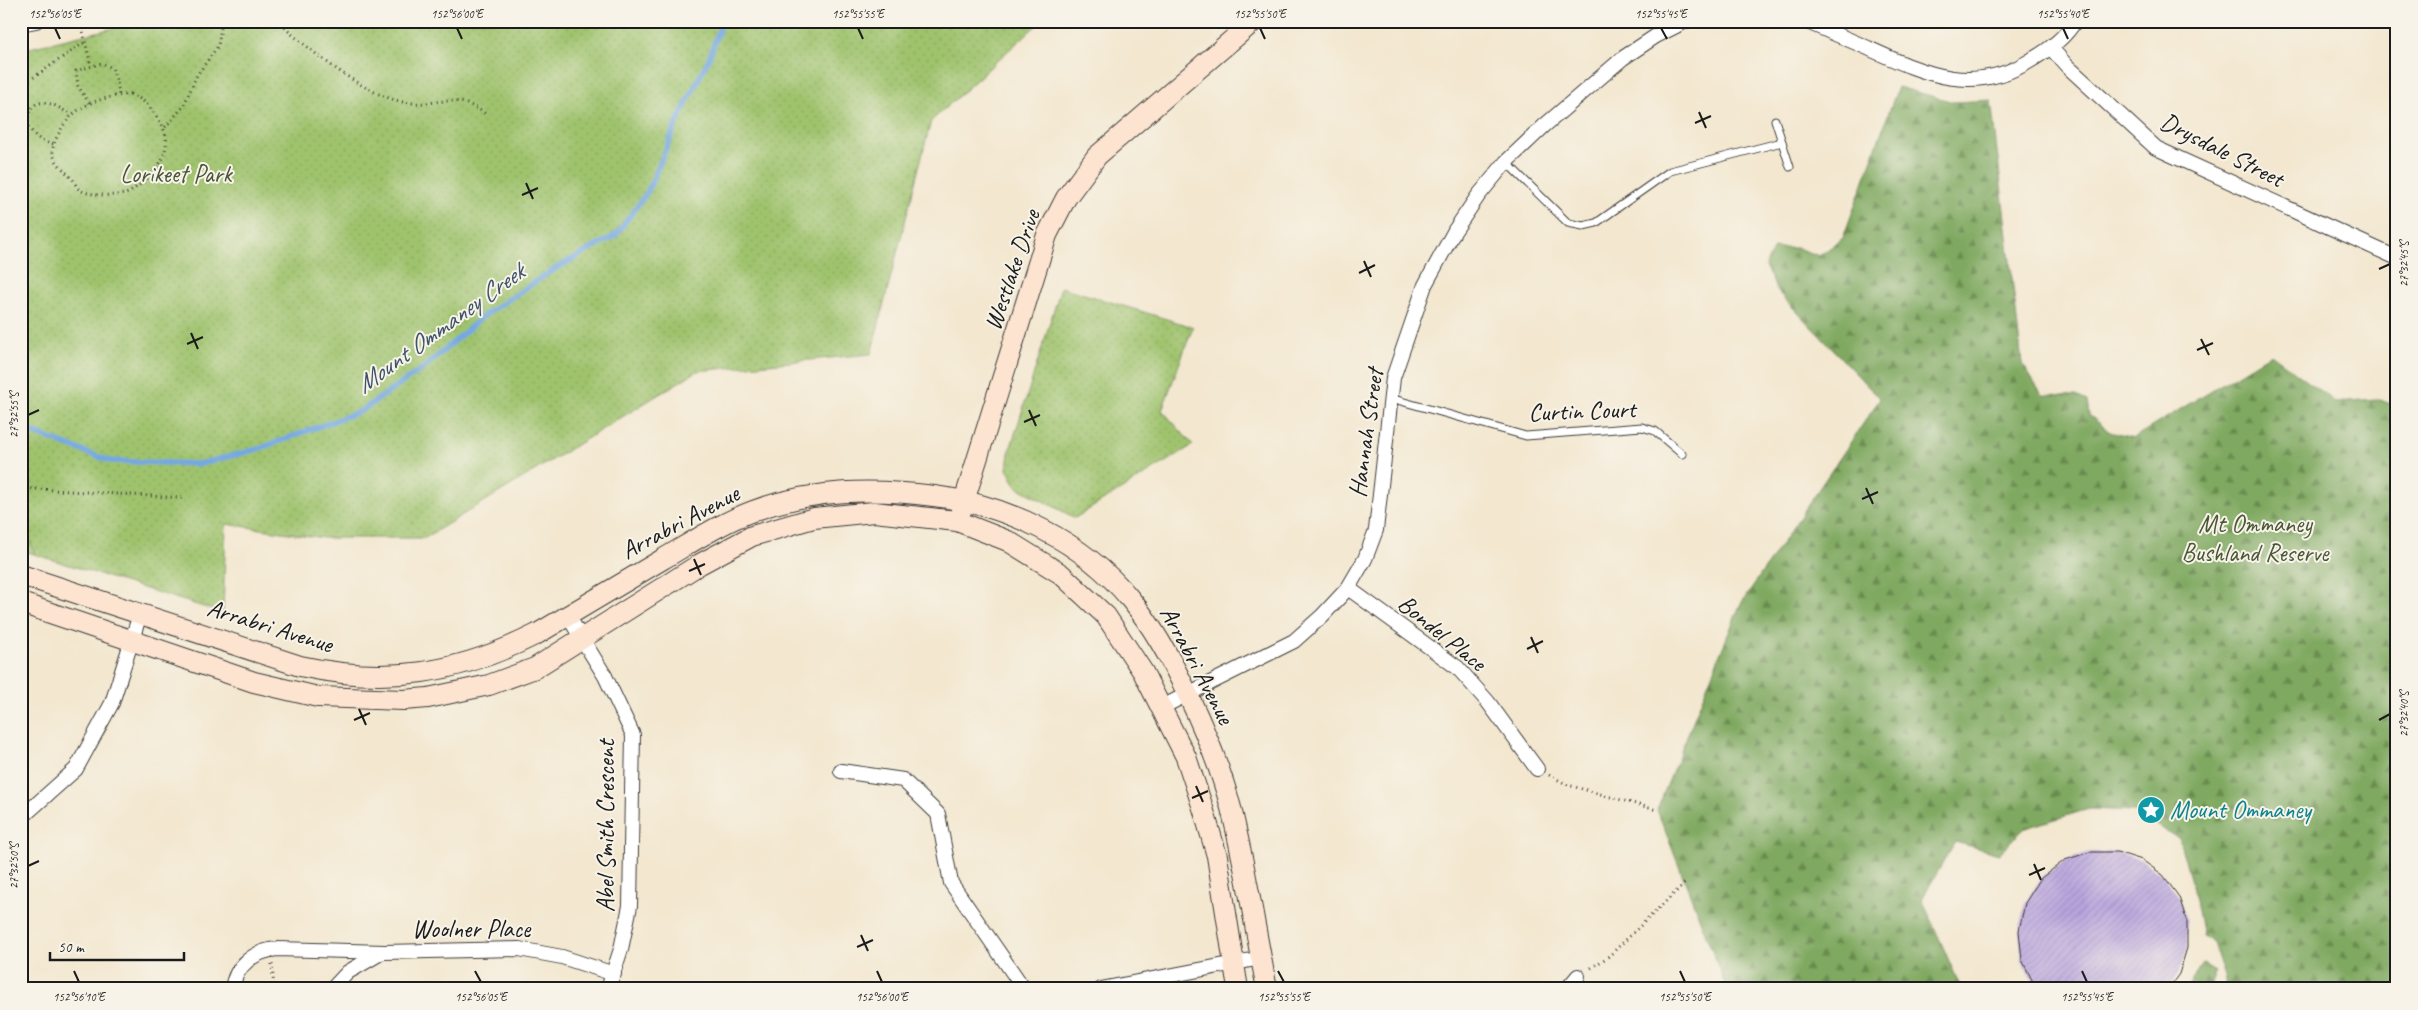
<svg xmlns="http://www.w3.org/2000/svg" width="2418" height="1010" viewBox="0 0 2418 1010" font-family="Caveat,sans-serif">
  <defs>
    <pattern id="grass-dots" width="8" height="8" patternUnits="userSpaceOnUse" patternTransform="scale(1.25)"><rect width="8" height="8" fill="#9fc36d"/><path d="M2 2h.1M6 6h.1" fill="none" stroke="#88a75e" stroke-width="1.8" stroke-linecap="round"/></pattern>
    <pattern id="forest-firs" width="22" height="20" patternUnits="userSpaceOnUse" patternTransform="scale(1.25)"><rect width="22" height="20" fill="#7fa960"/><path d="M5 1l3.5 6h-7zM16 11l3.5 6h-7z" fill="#67894e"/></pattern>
    <pattern id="building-hatch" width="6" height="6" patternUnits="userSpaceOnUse" patternTransform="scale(1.25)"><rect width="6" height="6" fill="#b9a5de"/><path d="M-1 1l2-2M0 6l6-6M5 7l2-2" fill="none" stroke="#9e8dbe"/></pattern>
  </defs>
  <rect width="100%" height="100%" fill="#f7f3e8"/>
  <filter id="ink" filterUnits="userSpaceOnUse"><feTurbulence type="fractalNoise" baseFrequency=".02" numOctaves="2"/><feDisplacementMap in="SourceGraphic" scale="10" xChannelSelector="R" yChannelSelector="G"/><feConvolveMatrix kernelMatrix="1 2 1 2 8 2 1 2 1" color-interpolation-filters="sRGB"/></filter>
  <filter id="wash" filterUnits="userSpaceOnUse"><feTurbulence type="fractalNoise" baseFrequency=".0096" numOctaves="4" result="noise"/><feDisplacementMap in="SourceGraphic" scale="20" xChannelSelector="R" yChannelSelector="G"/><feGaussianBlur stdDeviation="1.12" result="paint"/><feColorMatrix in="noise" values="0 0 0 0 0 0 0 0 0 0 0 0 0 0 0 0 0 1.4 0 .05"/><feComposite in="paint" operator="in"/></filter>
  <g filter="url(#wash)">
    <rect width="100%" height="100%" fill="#f3e7cf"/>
    <g fill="url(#grass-dots)" stroke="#5e7044">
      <polygon points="143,21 1041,21 931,121 871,354 697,371 425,538 324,538 226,524 223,613 21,550 21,50"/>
      <polygon points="1061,287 1193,327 1162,410 1193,445 1075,518 1017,487 1007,469 1009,453"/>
    </g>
    <g fill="url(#forest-firs)" stroke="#4e623e">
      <polygon points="1898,87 1954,102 1991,100 2022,363 2042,395 2076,396 2087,401 2089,415 2110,432 2133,438 2271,354 2335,402 2376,399 2397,406 2397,989 2228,989 2213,942 2203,936 2195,896 2179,839 2134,811 2089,809 2025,828 1999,854 1955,842 1922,899 1960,986 1964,989 1727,989 1657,810 1740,605 1880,399 1779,293 1765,266 1774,248 1797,248 1819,256 1843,238"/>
      <polygon points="2203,964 2215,971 2209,989 2186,989"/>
    </g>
    <polygon fill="#9fc36d" stroke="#5e7044" points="21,516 35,554 21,550"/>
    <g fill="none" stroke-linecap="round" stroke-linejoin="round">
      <polyline stroke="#74a8e1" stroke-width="5.5" points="21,428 110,461 200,464 258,449 361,411 425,367 482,317 553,270 616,235 648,191 678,120 709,58 722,21"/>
    </g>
    <g id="blocks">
      <polygon fill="url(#building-hatch)" points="2090,852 2117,852 2142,860 2163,875 2179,897 2187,922 2187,948 2179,974 2168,989 2038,989 2035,986 2022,960 2019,931 2025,903 2041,878 2065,860"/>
    </g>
  </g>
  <g filter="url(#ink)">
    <use href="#blocks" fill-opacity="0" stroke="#3c3a37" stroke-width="1"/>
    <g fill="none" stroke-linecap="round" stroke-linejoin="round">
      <g stroke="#3c3a37" stroke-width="9">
        <g id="lane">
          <polyline points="1775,120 1790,167"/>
          <polyline points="1506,162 1568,223 1583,226 1596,223 1670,171 1782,142"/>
          <polyline points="1390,398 1526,436 1642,427 1655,431 1682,454"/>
        </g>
      </g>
      <g stroke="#3c3a37" stroke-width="16">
        <g id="street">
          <path d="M1805 21C1826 30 1847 39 1868 48 1925 74 1974 97 2033 59 2050 49 2065 38 2075 21"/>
          <polyline points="21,24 36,21"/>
          <polyline points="2051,48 2067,66 2156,148 2397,258"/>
          <polyline points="1348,588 1458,668 1488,702 1537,769"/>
          <polyline points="568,616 605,676 633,735 630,906 621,949 608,989"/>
          <polyline points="1162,707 1294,641 1322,616 1348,588 1365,559 1376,530 1393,378 1425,285 1455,230 1478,196 1506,162 1544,126 1623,58 1656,36 1686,21"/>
          <polyline points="841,771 903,780 938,814 951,883 1024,989"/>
          <polyline points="21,818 76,769 112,703 140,614"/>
          <path d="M232 989C235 966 254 951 277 949L385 952 519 949 562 957 614 974"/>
          <polyline points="332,989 348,972 379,954"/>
          <polyline points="1101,989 1261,958"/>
          <polyline points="1567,989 1578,976"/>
        </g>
      </g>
      <g stroke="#3c3a37" stroke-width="22">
        <g id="secondary">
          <polyline points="961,511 1047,235 1066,198 1097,156 1254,21"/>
          <path d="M21 575 300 666C387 685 458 674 537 634 579 609 621 584 663 559 692 542 721 523 753 511 813 489 872 488 934 496 1008 505 1083 541 1131 600 1155 629 1173 663 1189 697 1206 733 1221 770 1231 808 1246 868 1255 929 1267 989"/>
          <polyline points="21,603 254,682 318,697 403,700 428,698 489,685 535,668 700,564 752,536 814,518 874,512 957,521 1008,541 1061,574 1106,616 1143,672 1186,757 1203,808 1217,856 1238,989"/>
        </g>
      </g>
      <g stroke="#3c3a37" stroke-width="3" stroke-dasharray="1 4" stroke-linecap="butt">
        <path d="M277 21C307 48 360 92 399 101 434 110 452 88 487 115"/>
        <polyline points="83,32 91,66"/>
        <polyline points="21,86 85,42"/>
        <path d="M130 94C143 99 148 105 156 116 176 141 164 166 141 184 136 187 130 193 125 194 113 196 90 196 80 190 77 188 75 183 73 180 67 172 55 164 53 153 52 146 55 141 58 135 73 104 99 98 130 94Z"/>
        <polyline points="89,103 78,86 76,71 102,63 112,68 117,81 119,96"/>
        <polyline points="165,127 183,107 197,75 218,46 222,21"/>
        <path d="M53 144C20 139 22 99 46 103 55 104 63 110 71 115"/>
        <polyline points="21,488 182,498"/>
        <polyline points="1549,775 1568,785 1657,810"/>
        <polyline points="272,964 274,989"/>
        <polyline points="1591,968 1609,956 1686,882"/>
      </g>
      <use href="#lane" stroke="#fff" stroke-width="7"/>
      <use href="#street" stroke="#fff" stroke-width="14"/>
      <use href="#secondary" stroke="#fde4d1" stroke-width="20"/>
    </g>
  </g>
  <path fill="none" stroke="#1c1c1c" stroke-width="2" d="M55 28 60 39M457 28 462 39M858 28 863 39M1260 28 1265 39M1661 28 1667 39M2063 28 2068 39M1699 112 1706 128M1695 123 1711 116M526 183 533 199M522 195 538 188M1364 261 1371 277M2379 269 2390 264M1359 273 1375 265M191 333 198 349M2201 339 2209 355M187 344 203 337M2197 350 2213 343M1029 410 1036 426M28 415 39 410M1024 422 1040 415M1866 488 1873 504M1862 499 1878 492M694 559 701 575M689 571 705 564M1531 637 1538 653M1527 649 1543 641M359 709 366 725M354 720 370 713M2379 720 2390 714M1196 786 1203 802M1192 798 1208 791M2034 864 2041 880M28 866 39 861M2029 875 2045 868M861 935 868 951M857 947 873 940M74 971 79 982M475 971 481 982M877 971 882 982M1278 971 1284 982M1680 971 1685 982M2082 971 2087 982"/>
  <defs>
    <g id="sight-disc" transform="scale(1.4375)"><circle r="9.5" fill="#0f9aa8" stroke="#f7f3e8"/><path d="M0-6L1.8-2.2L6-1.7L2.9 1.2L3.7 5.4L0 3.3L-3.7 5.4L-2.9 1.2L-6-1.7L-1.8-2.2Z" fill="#fff"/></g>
  </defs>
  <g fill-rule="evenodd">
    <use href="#sight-disc" x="2151" y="810"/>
  </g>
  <g text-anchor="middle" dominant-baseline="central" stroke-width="4" stroke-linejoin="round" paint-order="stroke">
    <g font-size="25" fill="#1c1c1c" stroke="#f7f3e8">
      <text transform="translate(2222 150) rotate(27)">Drysdale Street</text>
      <text transform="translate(1012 270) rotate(-71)">Westlake Drive</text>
      <text transform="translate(1582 411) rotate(-2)">Curtin Court</text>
      <text transform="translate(1366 433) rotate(-82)">Hannah Street</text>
      <text transform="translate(680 522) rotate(-28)">Arrabri Avenue</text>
      <text transform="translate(270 626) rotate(17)">Arrabri Avenue</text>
      <text transform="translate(1442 633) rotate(39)">Bondel Place</text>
      <text transform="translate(1197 665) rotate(62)">Arrabri Avenue</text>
      <text transform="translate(606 826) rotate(-90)">Abel Smith Crescent</text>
      <text x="471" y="929">Woolner Place</text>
    </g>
    <g font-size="25" fill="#4a5638" stroke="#f7f3e8">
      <text x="176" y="174">Lorikeet Park</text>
      <text x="2255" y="524">Mt Ommaney<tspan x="2255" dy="29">Bushland Reserve</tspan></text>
    </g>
    <g font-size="25" fill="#0d838f" stroke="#f7f3e8" text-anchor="start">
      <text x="2170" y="810">Mount Ommaney</text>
    </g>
    <g font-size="26" font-style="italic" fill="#3f546b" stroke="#f7f3e8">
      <text transform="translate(440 328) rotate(-36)">Mount Ommaney Creek</text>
    </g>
  </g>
  <rect width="2418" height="1010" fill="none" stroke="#f7f3e8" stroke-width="55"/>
  <path d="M50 952v8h134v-8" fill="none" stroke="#1c1c1c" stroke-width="2.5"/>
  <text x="58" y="952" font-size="15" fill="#1c1c1c" stroke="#f7f3e8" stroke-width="4" paint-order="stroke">50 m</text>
  <rect x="28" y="28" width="2362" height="954" fill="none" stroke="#1c1c1c" stroke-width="2"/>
  <g font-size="12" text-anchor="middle" fill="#1c1c1c">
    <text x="55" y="18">152°56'05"E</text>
    <text x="457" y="18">152°56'00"E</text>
    <text x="858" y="18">152°55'55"E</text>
    <text x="1260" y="18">152°55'50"E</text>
    <text x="1661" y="18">152°55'45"E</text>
    <text x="2063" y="18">152°55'40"E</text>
    <text transform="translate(2404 264) rotate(-90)" y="4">27°32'45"S</text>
    <text transform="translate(14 415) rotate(-90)" y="4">27°32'55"S</text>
    <text transform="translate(2404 714) rotate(-90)" y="4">27°32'40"S</text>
    <text transform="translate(14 866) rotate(-90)" y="4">27°32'50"S</text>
    <text x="79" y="1001">152°56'10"E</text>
    <text x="481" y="1001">152°56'05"E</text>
    <text x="882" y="1001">152°56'00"E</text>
    <text x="1284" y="1001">152°55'55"E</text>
    <text x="1685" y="1001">152°55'50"E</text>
    <text x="2087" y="1001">152°55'45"E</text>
  </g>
</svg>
